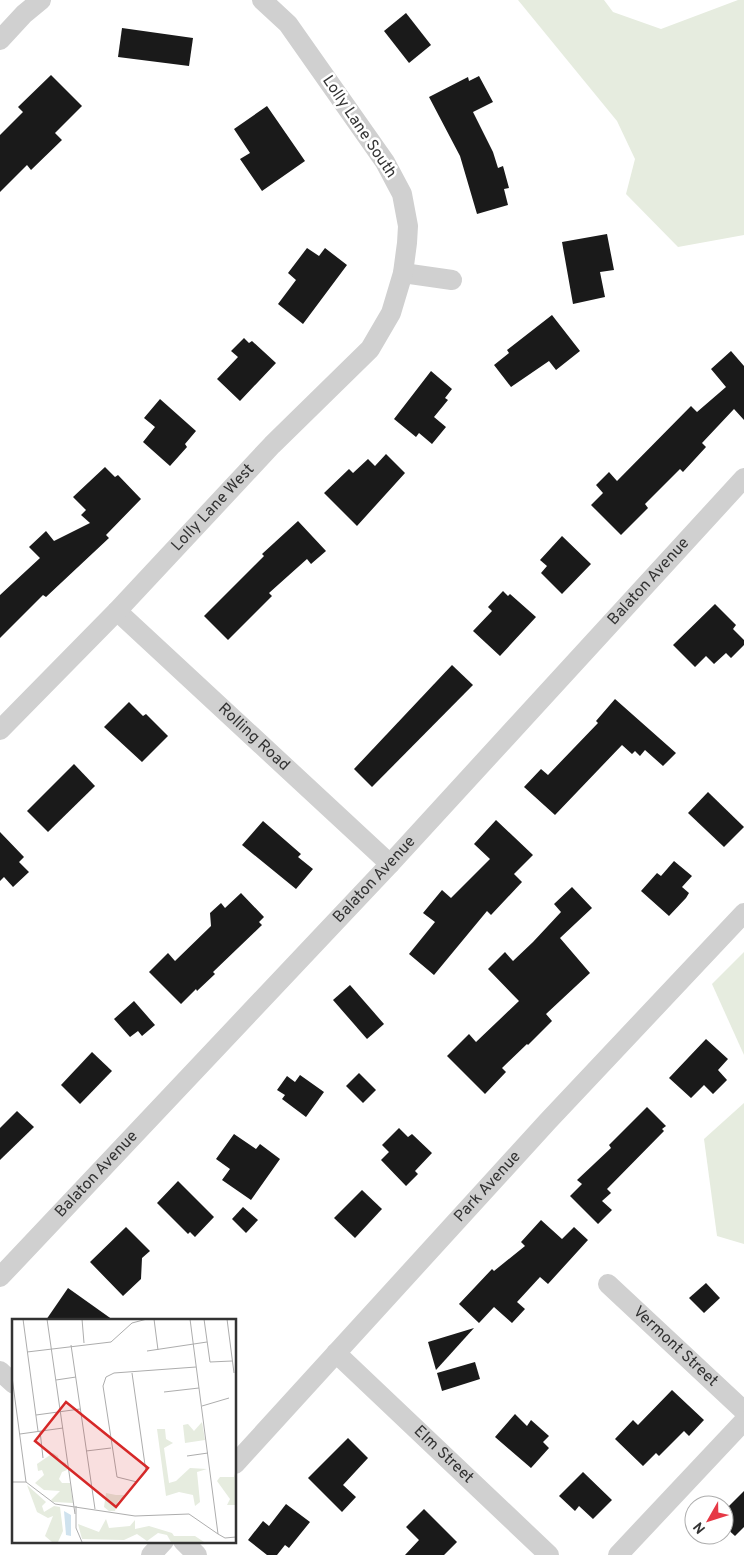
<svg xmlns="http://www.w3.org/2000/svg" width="744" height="1555" viewBox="0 0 744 1555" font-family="Overpass,sans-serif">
  <rect width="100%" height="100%" fill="#fff"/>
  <g fill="#e6ecdf">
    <polygon points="518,0 604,0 613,12 661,29 738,0 744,0 744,235 678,247 626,194 635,159 617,121"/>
    <polygon points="744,952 744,1055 712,984"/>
    <polygon points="744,1103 744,1244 717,1236 704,1139"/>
  </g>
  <g fill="#1a1a1a">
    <polygon points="406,13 431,45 409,63 384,31"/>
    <polygon points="122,28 193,38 189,66 118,57"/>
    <polygon points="51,75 82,106 55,133 62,140 31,170 27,165 0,192 0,135 23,112 18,107"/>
    <polygon points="479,76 493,102 473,112 493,152 498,168 503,166 509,188 504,189 508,205 477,214 460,156 429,97 468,77 469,81"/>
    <polygon points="267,106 305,161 262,191 240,159 250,153 234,129"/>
    <polygon points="607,234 614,270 600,272 605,297 573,304 562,242"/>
    <polygon points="307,248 319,256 325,248 347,265 303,324 278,304 296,280 288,273"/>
    <polygon points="552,315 580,351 556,370 549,361 511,387 494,365 509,353 507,350"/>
    <polygon points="244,338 249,343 252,341 276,363 240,401 217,379 238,357 231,351"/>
    <polygon points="731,351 744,366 744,420 734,409 702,443 706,447 683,472 680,469 645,504 648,508 621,535 591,505 603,493 596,485 609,472 617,481 691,406 697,412 726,387 711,369"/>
    <polygon points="431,371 452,389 445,398 448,400 434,417 446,427 432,444 419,433 416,437 394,419"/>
    <polygon points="160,399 196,431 185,444 187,447 170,466 143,442 155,427 144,418"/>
    <polygon points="386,454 405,473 357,526 324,493 349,469 353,473 368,459 375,466"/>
    <polygon points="105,467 115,477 118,475 141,499 106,535 109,538 46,597 43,595 0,638 0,595 40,558 29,547 46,531 54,541 90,523 81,515 86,510 73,497"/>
    <polygon points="298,521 326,551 311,564 307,559 269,593 272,596 228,640 204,616 264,556 262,554"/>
    <polygon points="562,536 591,564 562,594 541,573 547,566 540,560"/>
    <polygon points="503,591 508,596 510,594 536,617 500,656 473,631 492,611 488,607"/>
    <polygon points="715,604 736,625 733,629 744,640 744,645 731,658 726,653 714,664 706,656 695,667 673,645"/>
    <polygon points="452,665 473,685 372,787 354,769"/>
    <polygon points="615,699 676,753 663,766 645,750 640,756 635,751 632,754 622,745 555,815 524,787 541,769 548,775 598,723 596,721"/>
    <polygon points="129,702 143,716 146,714 168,736 142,762 104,727"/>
    <polygon points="74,764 95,786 48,832 27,811"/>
    <polygon points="708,792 744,827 724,847 688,813"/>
    <polygon points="496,820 533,855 514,874 522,882 491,915 487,911 434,975 409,954 435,922 423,913 442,890 451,898 490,859 474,844"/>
    <polygon points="263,821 301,854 298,857 313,869 296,889 242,845"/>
    <polygon points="0,832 24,857 19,862 29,872 13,887 4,877 0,881"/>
    <polygon points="674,861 692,876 682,887 689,893 686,898 669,916 641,891 657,873 661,876"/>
    <polygon points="572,887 592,908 560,938 590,973 546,1014 552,1021 528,1045 527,1044 502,1068 506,1072 485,1094 447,1056 469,1034 476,1042 519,1001 488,969 505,952 513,961 533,942 561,912 554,904"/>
    <polygon points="241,893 264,917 259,922 262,925 213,972 215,974 197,991 196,989 181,1004 149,972 168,953 175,961 211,926 210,913 221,903 225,908"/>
    <polygon points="350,985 384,1024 367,1039 333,1000"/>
    <polygon points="134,1001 155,1025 142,1036 138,1031 130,1037 114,1019"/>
    <polygon points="706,1039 728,1059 718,1070 727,1080 713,1094 704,1085 691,1098 669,1078"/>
    <polygon points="92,1052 112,1071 80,1104 61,1085"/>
    <polygon points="359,1073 376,1090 363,1103 346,1086"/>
    <polygon points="300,1075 324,1092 306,1117 282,1099 285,1095 277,1090 287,1076 295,1082"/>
    <polygon points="647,1107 666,1126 662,1129 664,1131 607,1189 611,1193 602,1201 612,1210 598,1224 570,1196 582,1184 577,1180 611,1148 609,1145"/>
    <polygon points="17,1111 34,1127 0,1160 0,1128"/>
    <polygon points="399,1128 408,1137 412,1134 432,1153 415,1171 418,1174 406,1186 381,1160 389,1152 382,1145"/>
    <polygon points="234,1134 256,1149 260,1144 280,1159 251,1200 222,1180 230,1169 216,1159"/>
    <polygon points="178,1181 214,1217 195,1237 190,1232 188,1234 157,1203"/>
    <polygon points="362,1190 382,1209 355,1238 334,1218"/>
    <polygon points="243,1207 258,1220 246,1233 232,1219"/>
    <polygon points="541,1220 562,1239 574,1227 588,1240 548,1284 540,1277 517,1302 525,1309 512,1323 494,1307 479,1323 459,1304 492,1269 494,1271 525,1246 521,1242"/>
    <polygon points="126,1227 150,1251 142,1258 141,1279 123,1296 90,1262"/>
    <polygon points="706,1283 720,1298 704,1313 689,1298"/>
    <polygon points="68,1288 113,1320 46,1320"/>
    <polygon points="474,1328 436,1370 428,1342"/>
    <polygon points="475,1362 480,1379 442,1391 437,1373"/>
    <polygon points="672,1390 704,1420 689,1436 684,1431 659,1456 656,1453 643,1466 615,1439 633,1420 638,1425"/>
    <polygon points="515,1414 527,1426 531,1420 549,1436 543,1442 549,1448 531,1468 495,1437"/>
    <polygon points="348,1438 368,1458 343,1485 356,1497 342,1512 308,1478"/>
    <polygon points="583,1472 612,1500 593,1519 579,1506 575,1511 559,1496"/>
    <polygon points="744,1491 744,1527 735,1536 724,1526 724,1511"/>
    <polygon points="286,1504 310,1522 289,1548 285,1545 277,1555 267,1555 248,1540 263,1521 269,1526"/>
    <polygon points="424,1509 457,1542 444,1555 405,1555 419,1540 406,1527"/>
  </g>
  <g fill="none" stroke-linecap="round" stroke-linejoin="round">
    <g stroke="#d0d0d0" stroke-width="20">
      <polyline points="0,40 24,14 41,0"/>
      <polyline points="403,273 452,280"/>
      <path id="s1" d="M117 611 390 864"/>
      <path id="s2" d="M0 730 117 611 272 445 370 349 391 313 403 273 407 243 408 226 402 194 385 162 288 24 262 0"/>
      <path id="s3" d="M0 1277 390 864 744 478"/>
      <path id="s4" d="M608 1284 744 1411"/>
      <path id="s5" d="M336 1353 549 1555"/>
      <polyline points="0,1371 14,1384"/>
      <path id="s6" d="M235 1464 548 1121 744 913"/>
      <polyline points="183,1541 197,1555"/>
      <polyline points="151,1555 164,1541"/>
      <polyline points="618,1555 744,1421"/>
    </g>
  </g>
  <g text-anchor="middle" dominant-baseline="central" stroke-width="5" stroke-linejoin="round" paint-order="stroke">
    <g font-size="16" fill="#333" stroke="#fff">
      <text transform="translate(359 127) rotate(56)">Lolly Lane South</text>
      <text stroke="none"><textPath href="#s2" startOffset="308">Lolly Lane West</textPath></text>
      <text stroke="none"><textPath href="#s3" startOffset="951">Balaton Avenue</textPath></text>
      <text stroke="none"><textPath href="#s1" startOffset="186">Rolling Road</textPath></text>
      <text stroke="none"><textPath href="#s3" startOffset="546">Balaton Avenue</textPath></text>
      <text stroke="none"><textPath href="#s3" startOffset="141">Balaton Avenue</textPath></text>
      <text stroke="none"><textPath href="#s6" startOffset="375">Park Avenue</textPath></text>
      <text stroke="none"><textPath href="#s4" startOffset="92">Vermont Street</textPath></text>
      <text stroke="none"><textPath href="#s5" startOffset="148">Elm Street</textPath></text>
    </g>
  </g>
  <g transform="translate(12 1319)">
    <rect width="224" height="224" fill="#fff"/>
    <path d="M190 103 193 121 173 124 171 106 176 105 182 112ZM145 110H153L154 120 161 124 152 129 157 164 164 162 178 149 195 150 185 153 188 183 183 187 181 176 167 173 154 177ZM41 134 46 137 47 142 54 144 55 151 50 153 47 160 50 164H58L61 184 41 183 39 181 48 172 32 171 23 164 32 156 30 151 26 152 25 145ZM224 149V186H215L218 180 205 162 208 158H222ZM15 166 34 183 30 187 32 193 42 187 48 188 51 212 46 223H40L33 217 41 197 36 199 25 193ZM94 174 104 176H115L106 182 103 192H97L92 188ZM94 200 97 209 118 207 123 201V210L137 207 160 214 162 217H183L192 223H159L155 216 146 214 135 222 125 215 112 221 70 220 66 205 87 213Z" fill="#e6ecdf"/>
    <path d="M52 192 59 196V217L54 216Z" fill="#cfe2ee"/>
    <path fill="none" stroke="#adadad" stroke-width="1" d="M11 0 26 112M35 0 63 195M70 0 72 24M142 0 146 31M178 0 206 215M192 0 198 43 220 42M215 0 222 54M59 26 83 190M135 32 195 23M15 33 99 23 120 4 135 0M0 58 14 163M94 58 91 67 105 158M94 58 102 54 184 48M44 61 64 58M152 73 187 69M190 87 217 79M24 96 68 90M28 112 31 139M8 115 51 109M74 132 99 129M175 137 196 134M105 158 125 163 134 153 120 54M0 163H14L43 185 123 197 177 195 206 215 213 219 224 218M64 187V209L70 223"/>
    <path fill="#d62828" fill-opacity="0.15" stroke="#d62828" stroke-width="2.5" d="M54 83 136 149 104 188 23 122Z"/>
    <rect width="224" height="224" fill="none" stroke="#333" stroke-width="2.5"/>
  </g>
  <g transform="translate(709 1520) rotate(231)"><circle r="24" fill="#ffffff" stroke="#adadad"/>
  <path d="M0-4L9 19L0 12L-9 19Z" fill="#e63946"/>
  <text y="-8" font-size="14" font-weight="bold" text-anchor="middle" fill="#333333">N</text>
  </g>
</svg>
